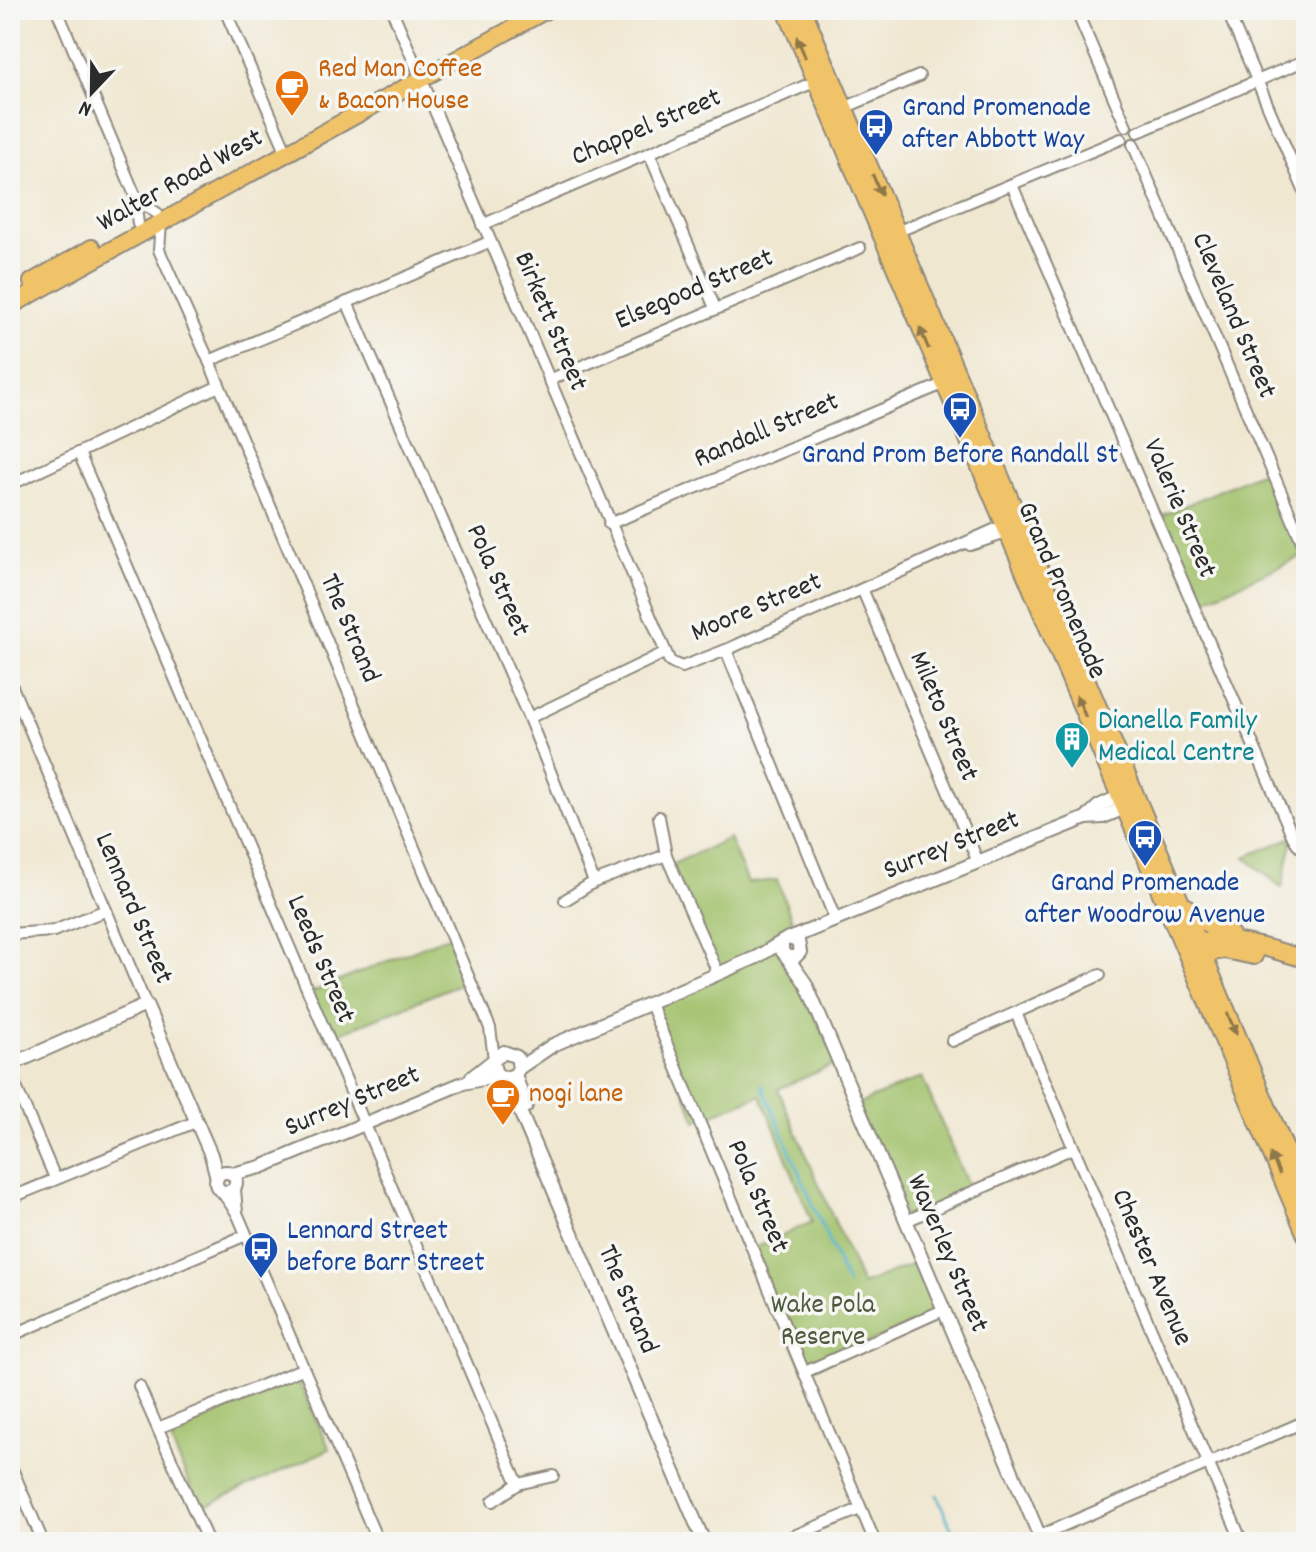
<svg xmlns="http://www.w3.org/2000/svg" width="1316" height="1552" viewBox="0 0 1316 1552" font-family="Dekko,sans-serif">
  <rect width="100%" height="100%" fill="#f6f6f2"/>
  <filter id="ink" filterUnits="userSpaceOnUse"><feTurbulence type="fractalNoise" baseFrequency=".0125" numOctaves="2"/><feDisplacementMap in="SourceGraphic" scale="16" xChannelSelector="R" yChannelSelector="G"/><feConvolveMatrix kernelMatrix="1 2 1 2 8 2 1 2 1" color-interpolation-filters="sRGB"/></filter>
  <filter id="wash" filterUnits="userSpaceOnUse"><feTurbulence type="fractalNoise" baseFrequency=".006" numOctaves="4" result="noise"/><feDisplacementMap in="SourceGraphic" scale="32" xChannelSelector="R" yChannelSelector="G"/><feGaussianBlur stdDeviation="1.8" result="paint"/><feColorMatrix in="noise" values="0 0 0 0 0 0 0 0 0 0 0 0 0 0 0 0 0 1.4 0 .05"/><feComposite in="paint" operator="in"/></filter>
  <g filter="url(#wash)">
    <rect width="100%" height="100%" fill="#f0e7d0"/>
    <g fill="#a1c16a" stroke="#66764a" stroke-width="2">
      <polygon points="1266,470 1303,556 1198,603 1161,516"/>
      <polygon points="1293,837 1282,888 1245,857"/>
      <polygon points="729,838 748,883 777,880 801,944 784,941 790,965 838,1063 778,1089 862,1285 922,1260 943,1310 805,1372 752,1249 812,1222 761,1095 696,1121 650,1004 718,973 671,865"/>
      <polygon points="451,935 469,980 326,1039 307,994"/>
      <polygon points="922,1077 971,1193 906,1221 856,1105"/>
      <polygon points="297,1379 330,1449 200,1508 172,1444 174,1434"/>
    </g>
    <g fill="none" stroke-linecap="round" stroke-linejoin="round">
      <g stroke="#48aec8" stroke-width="3">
        <polyline points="762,1085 847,1284"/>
        <polyline points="937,1495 957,1542"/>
      </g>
    </g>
  </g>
  <g filter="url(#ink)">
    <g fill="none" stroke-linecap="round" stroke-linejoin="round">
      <g stroke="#8e897e" stroke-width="14">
        <g id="minor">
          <polyline points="57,10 134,193 138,224"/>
          <polyline points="225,10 287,153"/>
          <polyline points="392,10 670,662 682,667 726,650 1007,524"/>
          <polyline points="1076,10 1126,126"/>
          <polyline points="1227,10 1306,195"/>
          <polyline points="844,108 919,76"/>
          <polyline points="1138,132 1306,60"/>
          <polyline points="1133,144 1306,551"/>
          <polyline points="649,153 715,308"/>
          <polyline points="1012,185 1293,837 1299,846 1306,843"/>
          <polyline points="135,195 142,204 157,213"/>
          <polyline points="161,223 159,250 209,361 490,1028 494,1059"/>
          <polyline points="482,225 821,79"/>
          <polyline points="894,233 1121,139"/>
          <polyline points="10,284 18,302"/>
          <polyline points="347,302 529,718 594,882 666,855 718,973"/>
          <polyline points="209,361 489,242"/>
          <polyline points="549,380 860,248"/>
          <polyline points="79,453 518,1484"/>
          <polyline points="10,485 219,386"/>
          <polyline points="609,524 943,384"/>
          <polyline points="970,545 1012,531"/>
          <polyline points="863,591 978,862"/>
          <polyline points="726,650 836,921"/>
          <polyline points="10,682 146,1005"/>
          <polyline points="529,718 664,653"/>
          <polyline points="659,817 666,855"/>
          <polyline points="565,900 594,882"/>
          <polyline points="10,934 54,931 106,910"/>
          <polyline points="650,1004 875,1542"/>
          <polyline points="1016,1013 1242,1542"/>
          <polyline points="952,1041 1100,975"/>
          <polyline points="10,1073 55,1178"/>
          <polyline points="235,1189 237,1213"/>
          <polyline points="222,1192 237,1213 378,1542"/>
          <polyline points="10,1198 195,1122"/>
          <polyline points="906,1221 1073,1148"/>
          <polyline points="10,1336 246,1235"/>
          <polyline points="805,1372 943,1310"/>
          <polyline points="139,1386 208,1542"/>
          <polyline points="158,1428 302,1369"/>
          <polyline points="10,1464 43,1542"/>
          <polyline points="493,1501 518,1484 553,1476"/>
          <polyline points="1039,1536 1306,1421"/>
          <polyline points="779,1542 860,1509"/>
        </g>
      </g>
      <g stroke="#8e897e" stroke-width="16">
        <g id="tertiary">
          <polyline points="1086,818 1099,806 1127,793"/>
          <polyline points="791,938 1086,818 1103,817 1132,805"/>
          <polyline points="787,957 806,984 1042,1542"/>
          <polyline points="10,1065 146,1005 211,1155 217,1178"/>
          <polyline points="519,1068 553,1045 757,957 788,938 798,941 800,952 795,957 787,957 782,951 782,944"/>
          <polyline points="515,1075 526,1106"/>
          <polyline points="472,1077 504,1052 517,1057 519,1068 515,1075 505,1078 496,1074 493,1063"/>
          <polyline points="501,1078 513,1095 704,1542"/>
          <circle cx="226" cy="1182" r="10"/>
          <polyline points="232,1174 261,1167 463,1083 498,1076"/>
        </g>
      </g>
      <g stroke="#8e897e" stroke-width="20">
        <g id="primary">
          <polyline points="786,10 1306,1235"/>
          <polyline points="803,10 1306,1198"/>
          <polyline points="32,282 92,248"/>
          <polyline points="10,306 546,10"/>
          <polyline points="1187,907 1200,920 1231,935"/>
          <path d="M1187 944C1227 932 1267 949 1306 959"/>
          <polyline points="1194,955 1225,950 1254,956"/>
        </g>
      </g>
      <use href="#minor" stroke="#fff" stroke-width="10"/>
      <use href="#tertiary" stroke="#fff" stroke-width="12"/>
      <use href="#primary" stroke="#f1c369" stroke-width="16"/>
    </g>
    <defs><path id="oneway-solid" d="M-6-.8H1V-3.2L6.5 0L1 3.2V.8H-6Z" transform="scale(2)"/></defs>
    <g fill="#8e774a">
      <use href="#oneway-solid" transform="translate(801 47) rotate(-112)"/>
      <use href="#oneway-solid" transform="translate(877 185) rotate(67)"/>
      <use href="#oneway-solid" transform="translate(924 338) rotate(-113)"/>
      <use href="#oneway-solid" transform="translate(1081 706) rotate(-113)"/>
      <use href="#oneway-solid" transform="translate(1232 1024) rotate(67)"/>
      <use href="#oneway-solid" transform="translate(1275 1164) rotate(-114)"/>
    </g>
  </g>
  <defs>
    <g id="cafe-pin" transform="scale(1.8)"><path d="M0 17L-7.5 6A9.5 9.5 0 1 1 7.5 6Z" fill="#e8710a" stroke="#f6f6f2"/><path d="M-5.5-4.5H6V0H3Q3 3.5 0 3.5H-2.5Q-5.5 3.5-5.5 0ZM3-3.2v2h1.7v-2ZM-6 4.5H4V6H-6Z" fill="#fff"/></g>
    <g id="bus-pin" transform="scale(1.8)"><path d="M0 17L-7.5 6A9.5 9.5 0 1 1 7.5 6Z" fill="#1a4fb4" stroke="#f6f6f2"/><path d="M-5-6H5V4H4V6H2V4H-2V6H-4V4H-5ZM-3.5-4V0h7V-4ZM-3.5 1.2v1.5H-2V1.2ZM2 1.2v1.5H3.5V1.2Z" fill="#fff"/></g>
    <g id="building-pin" transform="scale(1.8)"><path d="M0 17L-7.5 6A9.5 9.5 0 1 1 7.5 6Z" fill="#0f9aa8" stroke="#f6f6f2"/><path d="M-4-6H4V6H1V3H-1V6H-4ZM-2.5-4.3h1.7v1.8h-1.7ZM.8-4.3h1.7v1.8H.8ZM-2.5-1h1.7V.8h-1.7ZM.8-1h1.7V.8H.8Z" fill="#fff"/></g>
  </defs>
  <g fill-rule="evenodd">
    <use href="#cafe-pin" x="292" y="87"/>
    <use href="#bus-pin" x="876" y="126"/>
    <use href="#bus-pin" x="960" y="409"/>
    <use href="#building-pin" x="1072" y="739"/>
    <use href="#bus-pin" x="1145" y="837"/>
    <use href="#cafe-pin" x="503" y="1096"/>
    <use href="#bus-pin" x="261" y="1249"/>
  </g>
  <g text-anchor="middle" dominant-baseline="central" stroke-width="7" stroke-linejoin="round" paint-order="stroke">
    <g font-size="28" fill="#c56008" stroke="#f6f6f2" text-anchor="start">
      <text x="318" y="71">Red Man Coffee<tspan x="318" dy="32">&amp; Bacon House</tspan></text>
      <text x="529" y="1096">nogi lane</text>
    </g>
    <g font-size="28" fill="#164399" stroke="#f6f6f2" text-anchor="start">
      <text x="902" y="110">Grand Promenade<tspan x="902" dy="32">after Abbott Way</tspan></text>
      <text x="960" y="457" text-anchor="middle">Grand Prom Before Randall St</text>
      <text x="1145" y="885" text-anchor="middle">Grand Promenade<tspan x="1145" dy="32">after Woodrow Avenue</tspan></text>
      <text x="287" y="1233">Lennard Street<tspan x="287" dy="32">before Barr Street</tspan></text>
    </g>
    <g font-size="28" fill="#2b2b2b" stroke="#f6f6f2">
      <text transform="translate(647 129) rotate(-23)">Chappel Street</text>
      <text transform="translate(181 182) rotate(-29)">Walter Road West</text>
      <text transform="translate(695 291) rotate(-23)">Elsegood Street</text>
      <text transform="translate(1232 316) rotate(67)">Cleveland Street</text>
      <text transform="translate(549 322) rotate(67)">Birkett Street</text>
      <text transform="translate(767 432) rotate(-23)">Randall Street</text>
      <text transform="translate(1178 509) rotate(67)">Valerie Street</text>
      <text transform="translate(496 581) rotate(66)">Pola Street</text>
      <text transform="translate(1060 591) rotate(67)">Grand Promenade</text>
      <text transform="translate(757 609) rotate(-23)">Moore Street</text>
      <text transform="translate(348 629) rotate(67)">The Strand</text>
      <text transform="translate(942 717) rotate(67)">Mileto Street</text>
      <text transform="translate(952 847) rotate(-22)">Surrey Street</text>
      <text transform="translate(132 909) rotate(67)">Lennard Street</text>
      <text transform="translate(319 960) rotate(67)">Leeds Street</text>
      <text transform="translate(353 1103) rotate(-23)">Surrey Street</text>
      <text transform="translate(756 1197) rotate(67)">Pola Street</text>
      <text transform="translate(946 1254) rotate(67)">Waverley Street</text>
      <text transform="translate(1150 1268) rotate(67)">Chester Avenue</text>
      <text transform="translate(626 1300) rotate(67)">The Strand</text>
    </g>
    <g font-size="28" fill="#0d838f" stroke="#f6f6f2" text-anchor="start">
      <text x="1098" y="723">Dianella Family<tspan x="1098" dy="32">Medical Centre</tspan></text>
    </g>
    <g font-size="28" fill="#4e583e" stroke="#f6f6f2">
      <text x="823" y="1307">Wake Pola<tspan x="823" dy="32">Reserve</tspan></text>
    </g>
  </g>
  <rect width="1316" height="1552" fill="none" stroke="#f6f6f2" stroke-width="40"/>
  <g transform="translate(92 92) rotate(202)" stroke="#f6f6f2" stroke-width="6" paint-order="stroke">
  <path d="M0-6L14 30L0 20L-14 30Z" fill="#2b2b2b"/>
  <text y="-12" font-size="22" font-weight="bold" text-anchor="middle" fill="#2b2b2b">N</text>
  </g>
</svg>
